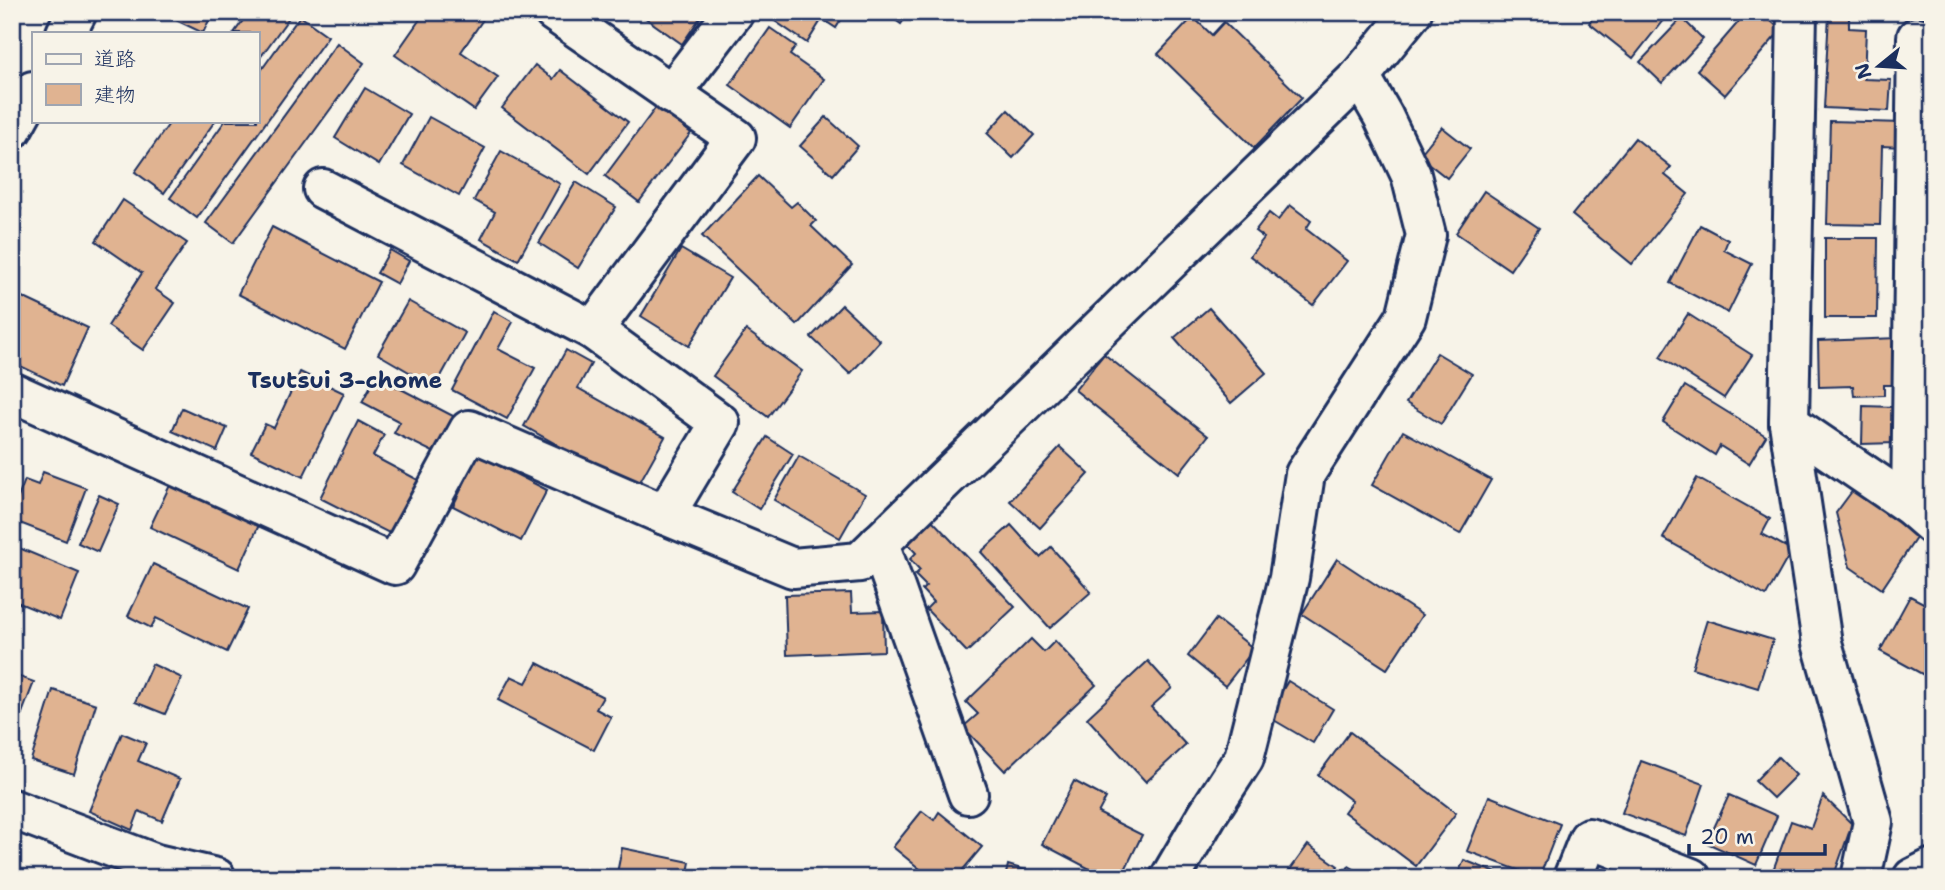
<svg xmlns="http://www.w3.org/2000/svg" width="1945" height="890" viewBox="0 0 1945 890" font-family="'Shantell Sans','Klee One',sans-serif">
  <rect width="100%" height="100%" fill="#f7f3e8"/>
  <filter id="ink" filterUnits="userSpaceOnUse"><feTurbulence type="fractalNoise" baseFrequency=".0143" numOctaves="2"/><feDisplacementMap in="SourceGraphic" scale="14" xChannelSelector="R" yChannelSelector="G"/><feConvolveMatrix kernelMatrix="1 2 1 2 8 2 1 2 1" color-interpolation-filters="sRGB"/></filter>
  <g filter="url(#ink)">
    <g fill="#e0b391" stroke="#1b2f5e" stroke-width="2">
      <polygon points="159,12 213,12 203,33"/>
      <polygon points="249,12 293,12 257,62 257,33 234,33"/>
      <polygon points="425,12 488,12 461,52 498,77 474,110 395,55"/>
      <polygon points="637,12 704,12 682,44"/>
      <polygon points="772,12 846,12 836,28 822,19 807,43 769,17"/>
      <polygon points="884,12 909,12 901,24"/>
      <polygon points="1597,12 1655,12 1664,19 1633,58 1589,23"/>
      <polygon points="1747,12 1761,12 1781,30 1725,95 1697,70"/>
      <polygon points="1829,14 1849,15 1849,28 1866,29 1864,79 1891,80 1889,111 1824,108"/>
      <polygon points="300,16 328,36 197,218 170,198 225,121 257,121 257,76"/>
      <polygon points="1193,17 1212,35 1224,22 1302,98 1254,148 1158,54"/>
      <polygon points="1682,18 1703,39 1662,83 1640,62"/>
      <polygon points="770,28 796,46 790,55 824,79 790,128 730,85"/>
      <polygon points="337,43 364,63 233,243 206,223"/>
      <polygon points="535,65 553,79 560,70 628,122 589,174 502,108"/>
      <polygon points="365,88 409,114 379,165 335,138"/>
      <polygon points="657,106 691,133 639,202 605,176"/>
      <polygon points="1008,110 1034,135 1013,158 987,133"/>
      <polygon points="429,117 485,148 459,196 403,165"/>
      <polygon points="826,117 858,146 833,175 800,146"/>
      <polygon points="171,121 215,121 164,193 135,172"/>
      <polygon points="1830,121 1904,123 1903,147 1882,146 1880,225 1827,224"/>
      <polygon points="1442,127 1470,149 1447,178 1419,156"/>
      <polygon points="1635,138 1671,167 1665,175 1688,194 1632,264 1572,215"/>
      <polygon points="501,151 560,184 518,260 481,239 495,212 474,200"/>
      <polygon points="758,176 791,207 797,202 816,221 811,226 852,265 797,325 702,236"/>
      <polygon points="576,182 616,207 578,268 539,243"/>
      <polygon points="1484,191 1539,228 1510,270 1456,233"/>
      <polygon points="123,200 187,243 155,289 175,303 143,350 108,326 142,273 96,241"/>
      <polygon points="1290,205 1311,221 1306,229 1347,261 1313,305 1250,256 1264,238 1255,231 1269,213 1278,220"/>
      <polygon points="12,206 21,209 12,230"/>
      <polygon points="1700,225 1728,240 1724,250 1752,264 1728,313 1670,283"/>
      <polygon points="272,227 379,282 345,349 238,294"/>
      <polygon points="1825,238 1878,238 1877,318 1825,318"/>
      <polygon points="681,249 730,278 689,346 641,316"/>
      <polygon points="390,250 409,261 397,284 377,273"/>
      <polygon points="20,296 88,328 62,386 12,362 12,312"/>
      <polygon points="408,301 465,333 435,387 378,354"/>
      <polygon points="842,305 880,341 850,374 811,337"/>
      <polygon points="1209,308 1266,373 1231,403 1174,338"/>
      <polygon points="494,311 513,322 498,349 535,368 507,419 452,390"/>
      <polygon points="1688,314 1752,355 1724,398 1660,357"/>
      <polygon points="746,330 802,371 768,417 713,376"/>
      <polygon points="1898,338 1899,385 1884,385 1884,395 1854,396 1853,386 1819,387 1818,341"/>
      <polygon points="566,350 591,364 578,388 665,437 636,489 524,426"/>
      <polygon points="1437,353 1472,374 1441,424 1406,403"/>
      <polygon points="1104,354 1208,436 1179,473 1075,390"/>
      <polygon points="300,372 344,393 303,477 251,452 265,424 274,428"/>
      <polygon points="376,376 455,417 437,454 394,433 400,422 362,402"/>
      <polygon points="1685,386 1766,436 1749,464 1720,446 1715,455 1663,422"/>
      <polygon points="1863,406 1895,407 1895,443 1862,444"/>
      <polygon points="182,408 227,428 217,451 172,431"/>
      <polygon points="358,421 384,435 373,456 420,481 393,535 320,498"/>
      <polygon points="1403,431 1491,480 1460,534 1372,485"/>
      <polygon points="767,437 793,454 759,509 732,492"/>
      <polygon points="1060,447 1089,474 1040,528 1010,501"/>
      <polygon points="478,455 547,490 521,541 453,506"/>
      <polygon points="799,456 865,494 840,538 774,500"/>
      <polygon points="43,472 86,488 66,541 12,520 12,513 25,480 38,485"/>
      <polygon points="1697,478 1770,519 1762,534 1792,550 1766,596 1663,538"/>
      <polygon points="171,483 259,525 239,569 150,527"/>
      <polygon points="1853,490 1918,535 1882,589 1850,567 1836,513"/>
      <polygon points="99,495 119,504 98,552 78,543"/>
      <polygon points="931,519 1015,607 967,652 926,609 933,602 922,590 926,586 915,575 920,570 910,559 916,553 906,542"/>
      <polygon points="1011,525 1040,557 1051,547 1091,592 1050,628 981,552"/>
      <polygon points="12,545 79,573 60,620 12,600"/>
      <polygon points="1337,559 1422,615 1387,669 1302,614"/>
      <polygon points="153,564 248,609 227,652 156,618 151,628 128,616"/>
      <polygon points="851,593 852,612 883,611 884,651 787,655 785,595"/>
      <polygon points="1910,596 1933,608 1925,627 1933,631 1933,680 1880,651"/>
      <polygon points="1216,619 1254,649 1225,686 1188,656"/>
      <polygon points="1707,620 1773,640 1758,688 1692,668"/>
      <polygon points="1031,639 1044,652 1055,641 1096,685 1005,771 963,727 978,714 966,702"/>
      <polygon points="1148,661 1172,688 1151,707 1186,745 1146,782 1087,718"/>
      <polygon points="537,663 603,697 596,709 611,717 594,750 498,700 511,676 526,683"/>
      <polygon points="152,664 182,678 165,714 135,702"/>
      <polygon points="12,674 34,682 14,734 12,734"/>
      <polygon points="1288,681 1333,709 1313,743 1267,716"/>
      <polygon points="53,690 96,704 74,774 31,760"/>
      <polygon points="1350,732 1456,813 1416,866 1344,812 1352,801 1318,775"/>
      <polygon points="122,733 146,743 138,761 180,779 162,821 139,811 132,830 89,811"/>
      <polygon points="1778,757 1796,775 1773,798 1755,781"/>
      <polygon points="1641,761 1704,784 1686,836 1622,813"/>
      <polygon points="1074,781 1106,798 1098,813 1142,835 1121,878 1107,878 1042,844"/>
      <polygon points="1729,795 1777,816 1756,865 1707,843"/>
      <polygon points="1489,796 1560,824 1539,878 1467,851"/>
      <polygon points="1823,796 1852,824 1833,878 1776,878 1771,876 1791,821 1811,828"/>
      <polygon points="922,811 934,820 939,812 982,847 956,878 931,878 893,847"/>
      <polygon points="1308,845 1338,866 1330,878 1284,878"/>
      <polygon points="622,848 690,862 687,878 616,878"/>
      <polygon points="1464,860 1509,878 1456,878"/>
      <polygon points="1008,865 1052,878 1005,878"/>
      <polygon points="1349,866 1369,878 1342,878"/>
    </g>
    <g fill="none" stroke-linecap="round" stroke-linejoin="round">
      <g stroke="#1b2f5e" stroke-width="44">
        <g id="minor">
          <polyline points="554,12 736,138 593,330"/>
          <polyline points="1797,12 1789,423 1822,643 1873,822 1861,878"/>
          <polyline points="66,33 77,12"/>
          <polyline points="671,94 734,12"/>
          <polyline points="12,129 33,91"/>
          <polyline points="323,189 593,330 720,423 665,515 793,568 860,562 1360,76 1412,12"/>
          <polyline points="12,392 395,565 469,430 665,515"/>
          <polyline points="1789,423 1911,506 1933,525"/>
          <polyline points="1911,506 1917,37"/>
          <polyline points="879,543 968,794"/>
          <polyline points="12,809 156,864 216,878"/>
          <polyline points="1170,878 1207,815 1244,758 1289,578 1305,474 1406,317 1426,235 1411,175 1383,116 1360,76"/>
          <polyline points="1573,878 1589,838 1691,878"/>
          <polyline points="1913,878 1933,868"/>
        </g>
      </g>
      <use href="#minor" stroke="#f7f3e8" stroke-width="38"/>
    </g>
  </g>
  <g text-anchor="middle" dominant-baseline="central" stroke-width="6" stroke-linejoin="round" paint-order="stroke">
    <g font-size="23" font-weight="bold" fill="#1b2f5e" stroke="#f7f3e8">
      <text x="345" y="380">Tsutsui 3-chome</text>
    </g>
  </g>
  <rect width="1945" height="890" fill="none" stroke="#f7f3e8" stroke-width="42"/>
  <rect x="21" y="21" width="1903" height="848" fill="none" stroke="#1b2f5e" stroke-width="2.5" filter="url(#ink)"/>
  <rect x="32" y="32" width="228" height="91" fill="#f7f3e8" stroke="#9fa5b1" stroke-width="2"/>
  <rect x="46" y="54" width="35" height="10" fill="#f7f3e8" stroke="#9fa5b1" stroke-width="2"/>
  <text x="94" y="66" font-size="21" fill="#1b2f5e">道路</text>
  <rect x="46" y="84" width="35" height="21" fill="#e0b391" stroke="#9fa5b1" stroke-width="2"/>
  <text x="94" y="102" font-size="21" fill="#1b2f5e">建物</text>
  <g transform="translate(1879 66) rotate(252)" stroke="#f7f3e8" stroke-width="5" paint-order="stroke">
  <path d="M0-5L12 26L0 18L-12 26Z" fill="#1b2f5e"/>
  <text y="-10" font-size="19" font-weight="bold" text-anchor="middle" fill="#1b2f5e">N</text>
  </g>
  <path d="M1689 844v10h136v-10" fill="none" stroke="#1b2f5e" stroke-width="3.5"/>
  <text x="1700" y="844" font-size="21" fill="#1b2f5e" stroke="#f7f3e8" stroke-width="5" paint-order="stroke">20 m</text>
</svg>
